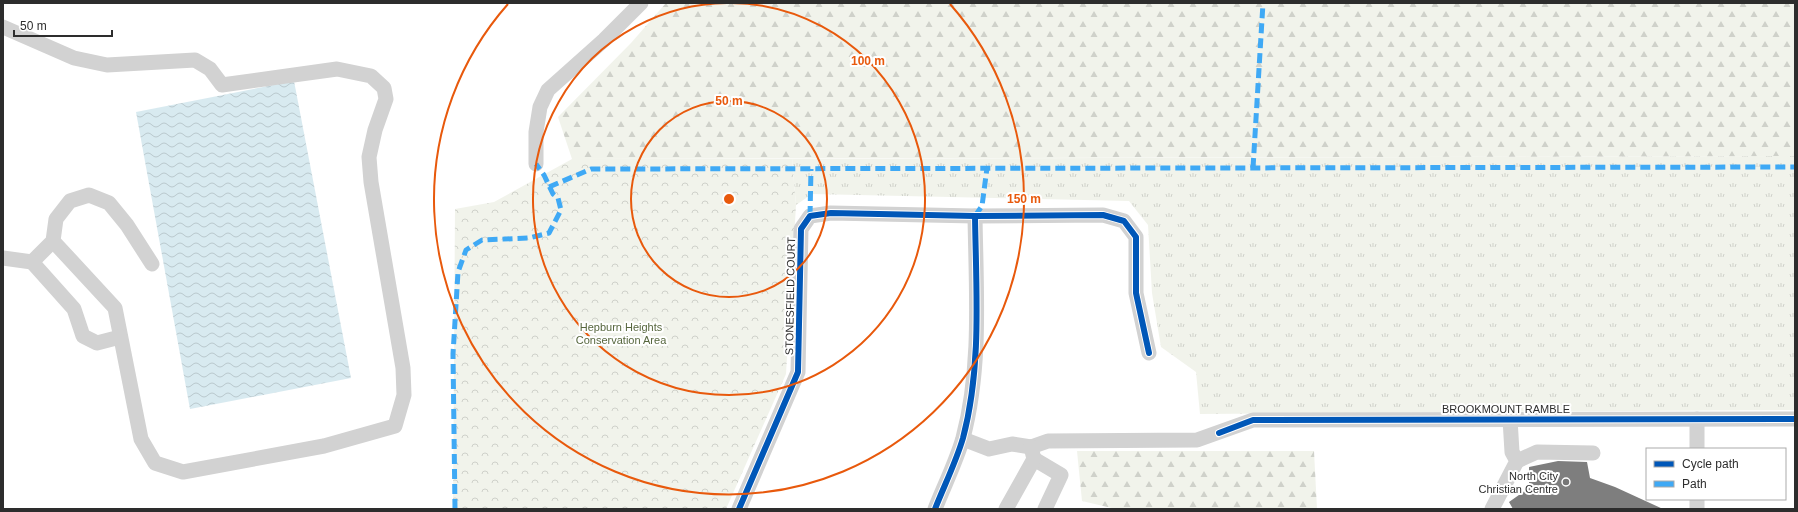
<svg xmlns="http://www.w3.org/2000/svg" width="1798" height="512" viewBox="0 0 1798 512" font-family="Arial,sans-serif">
  <defs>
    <pattern id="grass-tufts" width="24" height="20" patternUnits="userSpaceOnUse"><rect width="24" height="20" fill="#f1f3eb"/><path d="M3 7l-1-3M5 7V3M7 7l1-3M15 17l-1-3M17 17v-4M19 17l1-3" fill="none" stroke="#cfd1ca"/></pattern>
    <pattern id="forest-firs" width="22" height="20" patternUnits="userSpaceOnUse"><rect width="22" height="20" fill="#f1f3eb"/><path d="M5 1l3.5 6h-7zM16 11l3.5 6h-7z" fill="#cfd1ca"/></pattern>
    <pattern id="park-crowns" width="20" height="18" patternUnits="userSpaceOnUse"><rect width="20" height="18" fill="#f1f3eb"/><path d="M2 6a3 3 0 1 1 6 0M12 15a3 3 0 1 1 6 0" fill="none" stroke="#cfd1ca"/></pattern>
    <pattern id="water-waves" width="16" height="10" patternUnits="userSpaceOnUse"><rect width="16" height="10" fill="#d8eaf0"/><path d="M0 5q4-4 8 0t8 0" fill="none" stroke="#bac9ce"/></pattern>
  </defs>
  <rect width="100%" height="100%" fill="#fff"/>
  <polygon fill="url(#grass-tufts)" points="1795,156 1795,410 1200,414 1196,372 1161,347 1152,293 1148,225 1129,201 812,194 796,205 792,159"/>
  <g fill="url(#forest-firs)">
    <polygon points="666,3 1795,3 1795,156 572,159 558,117 631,43"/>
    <polygon points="1077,451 1314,451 1317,509 1116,509 1082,501"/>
  </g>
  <polygon fill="url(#park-crowns)" points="572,159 792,159 796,205 786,374 726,509 453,509 455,209 494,202"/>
  <polygon fill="url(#water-waves)" points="294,81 351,378 190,409 136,112"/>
  <polygon fill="#7e7e7e" points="1558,461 1587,462 1590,478 1615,487 1663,509 1513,509 1509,502 1529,488 1529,467"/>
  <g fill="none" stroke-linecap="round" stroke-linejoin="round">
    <g stroke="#d2d2d2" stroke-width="15">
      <polyline points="3,27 74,58 107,65 195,60 210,69 222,85 337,69 371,76 384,88 386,99 375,130 369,157 371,182 403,368 404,395 395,426 324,446 183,472 155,463 141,439 115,308 53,241"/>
      <polyline points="536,164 536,132 540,107 548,90 604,40 641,3"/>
      <polyline points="3,258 32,262 53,241 56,219 70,201 89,195 109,203 127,225 152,264"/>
      <polyline points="32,262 74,309 83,336 97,343 120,337"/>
      <polyline points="1697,419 1697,449"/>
      <polyline points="963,439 989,449 1012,444 1031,447 1048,441 1197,440 1253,420 1795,419"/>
      <polyline points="1034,459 1061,475 1045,509"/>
      <polyline points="1517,461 1537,452 1593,453"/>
      <polyline points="1697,499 1697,509"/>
      <polyline points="739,509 798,372 801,229 810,216 831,213 975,216 1103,215 1124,221 1136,237 1136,293 1149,353"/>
      <path d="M935 509C944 486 956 462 963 438 982 366 976 290 975 216"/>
      <polyline points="1006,509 1034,459 1031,447"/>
      <polyline points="1492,509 1517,461 1512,452 1510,419"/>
    </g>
    <g stroke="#3fa9f5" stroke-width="5" stroke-dasharray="10 5" stroke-linecap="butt">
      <polyline points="1253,168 1263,3"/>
      <polyline points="549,187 591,169 1795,167"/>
      <polyline points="810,216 811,169"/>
      <polyline points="975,216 982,206 987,168"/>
      <polyline points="455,509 453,354 458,272 466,250 482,240 529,238 549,233 561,210 558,198 553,194 544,175 536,164"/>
    </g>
    <g stroke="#fff" stroke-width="8">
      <g id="cycleway">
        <polyline points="1219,433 1253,420 1795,419"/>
        <polyline points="739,509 798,372 801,229 810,216 831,213 975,216 1103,215 1124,221 1136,237 1136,293 1149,353"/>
        <path d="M935 509C944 486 956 462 963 438 982 366 976 290 975 216"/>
      </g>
    </g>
    <use href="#cycleway" stroke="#0057b8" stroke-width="6"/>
  </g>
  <g fill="none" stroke="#e8590c" stroke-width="2">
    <circle cx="729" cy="199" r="98"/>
    <path d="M731 3A196 196 0 1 1 727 3"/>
    <path d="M950 4A295 295 0 1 1 508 4"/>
  </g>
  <circle fill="#767676" stroke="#fff" stroke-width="1.5" cx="1566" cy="482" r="4"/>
  <g text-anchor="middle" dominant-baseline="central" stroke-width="4" stroke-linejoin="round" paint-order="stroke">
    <g font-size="11" fill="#2d2d2d" stroke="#fff">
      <text transform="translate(790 296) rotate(-89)">STONESFIELD COURT</text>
      <text x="1506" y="409">BROOKMOUNT RAMBLE</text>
    </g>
    <g font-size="11" fill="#56663d" stroke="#fff">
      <text x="621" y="327">Hepburn Heights<tspan x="621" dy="13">Conservation Area</tspan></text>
    </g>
    <g font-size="11" fill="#2d2d2d" stroke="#fff" text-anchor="end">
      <text x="1558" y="476">North City<tspan x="1558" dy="13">Christian Centre</tspan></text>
    </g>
  </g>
  <circle cx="729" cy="199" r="6" fill="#e8590c" stroke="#fff" stroke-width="2"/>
  <g font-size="12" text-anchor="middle" font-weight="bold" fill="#e8590c" stroke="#fff" stroke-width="4" stroke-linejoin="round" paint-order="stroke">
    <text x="868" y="65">100 m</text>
    <text x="729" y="105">50 m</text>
    <text x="1024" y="203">150 m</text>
  </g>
  <rect width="1798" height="512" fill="none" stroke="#2d2d2d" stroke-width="8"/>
  <rect x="1646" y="448" width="140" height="52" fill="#ffffff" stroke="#ababab"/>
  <rect x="1654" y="461" width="20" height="6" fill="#0057b8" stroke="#ababab"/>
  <text x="1682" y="468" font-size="12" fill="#2d2d2d">Cycle path</text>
  <rect x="1654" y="481" width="20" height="6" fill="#3fa9f5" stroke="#ababab"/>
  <text x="1682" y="488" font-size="12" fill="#2d2d2d">Path</text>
  <path d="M14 30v6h98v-6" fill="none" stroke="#2d2d2d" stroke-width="2"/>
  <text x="20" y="30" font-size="12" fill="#2d2d2d" stroke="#ffffff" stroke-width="3" paint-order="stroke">50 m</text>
</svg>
